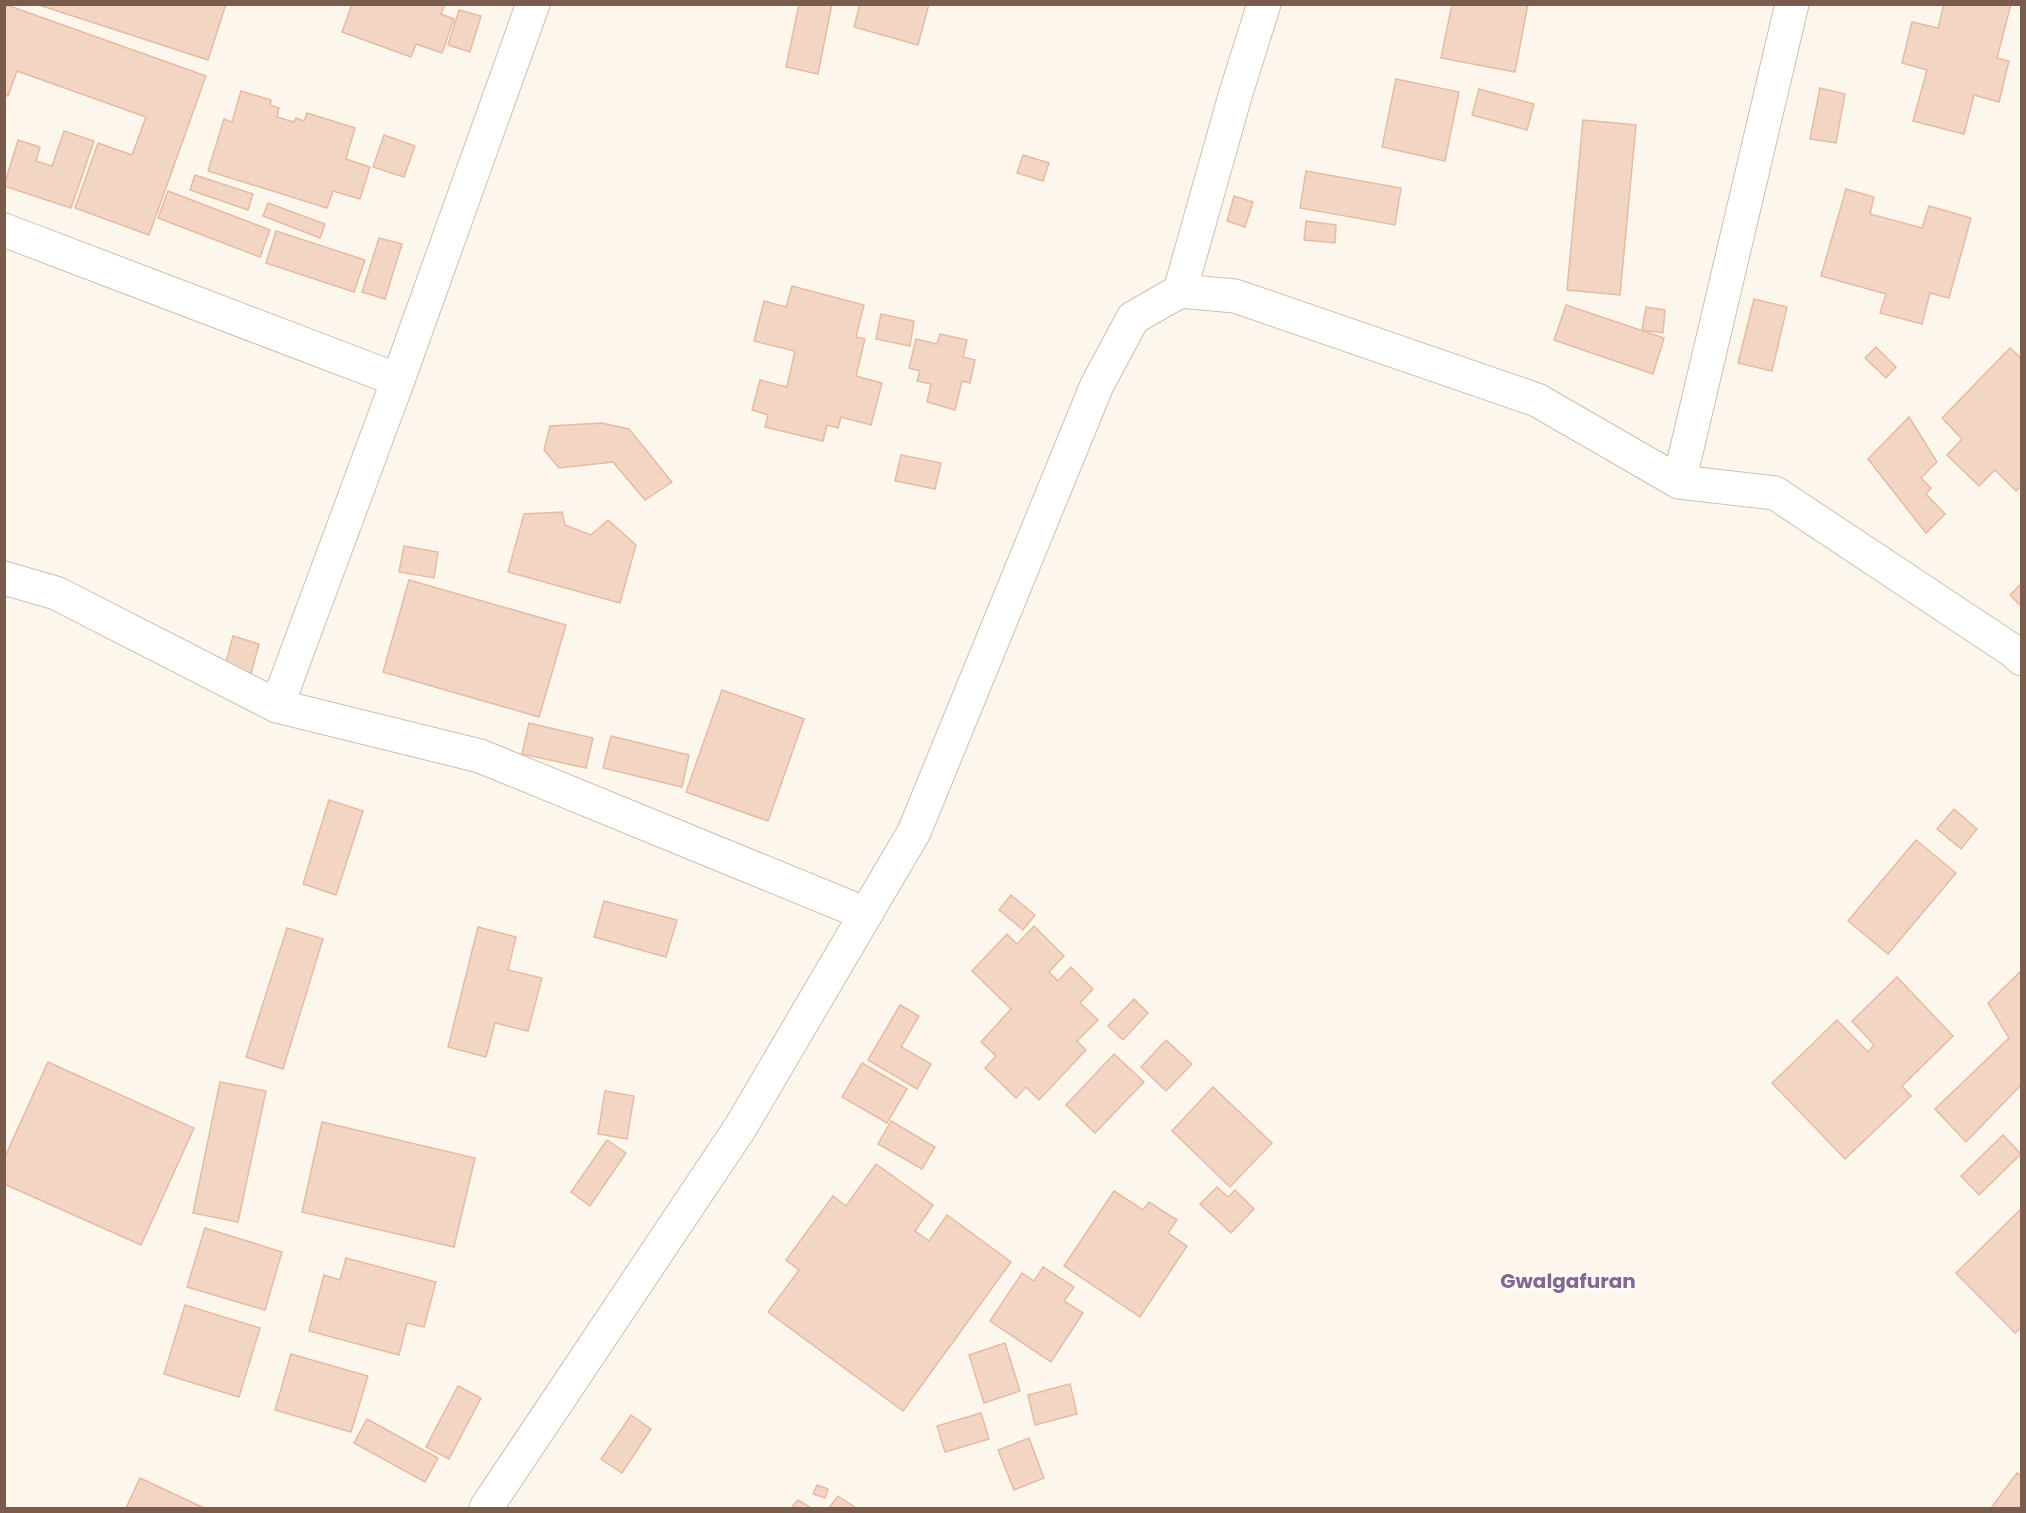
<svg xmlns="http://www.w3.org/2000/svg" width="2026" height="1513" viewBox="0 0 2026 1513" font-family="Poppins,sans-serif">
  <rect width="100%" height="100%" fill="#fdf6ec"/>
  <g fill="#f3d5c3" stroke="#e6bba3" stroke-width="1.5">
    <polygon points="4,4 206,76 149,235 75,208 98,143 132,155 146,117 17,71 8,96 4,95"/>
    <polygon points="36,4 226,4 208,60"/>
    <polygon points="352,4 445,4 441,14 454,19 442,53 416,44 411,57 342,32"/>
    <polygon points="799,4 832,4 818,74 786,67"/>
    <polygon points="860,4 929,4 918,45 854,27"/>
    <polygon points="1452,4 1528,4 1515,72 1441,58"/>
    <polygon points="1944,4 2011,4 1997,58 2009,61 1999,102 1974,95 1964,134 1913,121 1927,70 1902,63 1912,22 1938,28"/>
    <polygon points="459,10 481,16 470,52 448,45"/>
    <polygon points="1396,79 1459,92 1445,161 1382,147"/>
    <polygon points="1820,88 1845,94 1836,143 1810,139"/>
    <polygon points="1479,89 1534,104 1527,130 1472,115"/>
    <polygon points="241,91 271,100 270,105 279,108 277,117 294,122 296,118 304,121 307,113 355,128 346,159 370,167 360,199 333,191 327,208 208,171 224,119 232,122"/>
    <polygon points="1583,120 1636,125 1620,295 1567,290"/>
    <polygon points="64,131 94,141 71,208 4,186 18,140 40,147 36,161 52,166"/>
    <polygon points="384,135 415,146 404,177 373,167"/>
    <polygon points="1023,155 1049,163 1043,181 1017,173"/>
    <polygon points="1306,171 1401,188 1395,225 1300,208"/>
    <polygon points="195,175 253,194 248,210 190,190"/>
    <polygon points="1846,189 1874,197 1870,214 1922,228 1929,206 1971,218 1949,298 1930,293 1922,324 1880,313 1886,294 1821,276"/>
    <polygon points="168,191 270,230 260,257 158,218"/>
    <polygon points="1234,196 1253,202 1245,227 1227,221"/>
    <polygon points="268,203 325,224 320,238 263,216"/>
    <polygon points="1306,221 1336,225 1335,243 1304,240"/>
    <polygon points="276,231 365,260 354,292 266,263"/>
    <polygon points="379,238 402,244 385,299 362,292"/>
    <polygon points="792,286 864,305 856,337 865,339 856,376 882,383 871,425 841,417 838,428 827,425 823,441 765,427 768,415 752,410 760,380 787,387 795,351 754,341 764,301 786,307"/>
    <polygon points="1754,299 1787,307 1772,371 1738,363"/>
    <polygon points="1566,305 1664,338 1653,374 1554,340"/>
    <polygon points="1646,307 1665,310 1663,333 1642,330"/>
    <polygon points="881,314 914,321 910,346 876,339"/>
    <polygon points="940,334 967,340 963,357 975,360 970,383 962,381 955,410 927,402 931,384 917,381 920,371 909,368 916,339 937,344"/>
    <polygon points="1876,347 1896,367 1886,378 1865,358"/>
    <polygon points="2010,348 2022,359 2022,485 2016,491 1995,470 1979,486 1947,455 1962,439 1942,418"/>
    <polygon points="1909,417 1937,462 1921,478 1931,488 1926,494 1945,514 1926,533 1868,459"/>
    <polygon points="602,423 629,429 672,482 645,500 613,462 559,468 544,450 550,426"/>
    <polygon points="901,455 941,463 935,489 895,481"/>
    <polygon points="562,512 565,525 591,535 608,520 636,545 620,603 508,572 524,514"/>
    <polygon points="404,546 438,552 434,578 399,572"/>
    <polygon points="409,580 566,625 539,717 383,672"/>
    <polygon points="2022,583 2022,607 2010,595"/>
    <polygon points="233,636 259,644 251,674 225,666"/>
    <polygon points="722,690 804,719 768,821 686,792"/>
    <polygon points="529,723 593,738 586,768 522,754"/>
    <polygon points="611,736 689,755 682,787 603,768"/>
    <polygon points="329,800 363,811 336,895 303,884"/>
    <polygon points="1954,809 1977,829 1961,849 1937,829"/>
    <polygon points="1916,840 1956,873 1888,954 1848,921"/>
    <polygon points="1011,895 1035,915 1023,930 999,910"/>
    <polygon points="604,901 677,920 666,957 594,937"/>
    <polygon points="1034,926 1064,956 1049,972 1058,981 1071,967 1093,989 1080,1003 1098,1020 1077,1041 1086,1050 1039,1100 1026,1087 1016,1098 985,1068 996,1056 981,1042 1011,1009 972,971 1007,934 1017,944"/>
    <polygon points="478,927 516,937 508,970 542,978 528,1031 495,1023 486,1057 448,1047"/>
    <polygon points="287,928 323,939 283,1069 246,1057"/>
    <polygon points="2022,970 2022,1084 1966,1142 1935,1109 2009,1038 1988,1003"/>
    <polygon points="1897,977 1953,1036 1902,1086 1911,1096 1845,1159 1772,1083 1837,1020 1868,1052 1874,1045 1852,1021"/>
    <polygon points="1134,999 1148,1013 1123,1040 1108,1026"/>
    <polygon points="900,1005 919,1016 901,1047 931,1064 917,1089 868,1060"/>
    <polygon points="1166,1040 1192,1064 1166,1091 1141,1067"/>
    <polygon points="1114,1054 1144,1082 1095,1133 1066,1105"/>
    <polygon points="48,1062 194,1128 141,1245 4,1184 4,1159"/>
    <polygon points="862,1063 907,1089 887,1123 842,1097"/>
    <polygon points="220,1082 266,1091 238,1222 193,1213"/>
    <polygon points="1213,1087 1272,1143 1230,1187 1172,1131"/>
    <polygon points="605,1091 634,1096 627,1139 598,1134"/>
    <polygon points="891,1121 935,1147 922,1169 878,1144"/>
    <polygon points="322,1122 475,1158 454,1247 302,1212"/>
    <polygon points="2003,1135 2021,1154 1979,1195 1961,1176"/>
    <polygon points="607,1140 626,1153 590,1206 571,1192"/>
    <polygon points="876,1164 933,1205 915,1231 929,1241 947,1215 1011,1262 903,1411 768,1312 799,1270 786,1260 833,1196 846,1206"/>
    <polygon points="1217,1187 1228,1197 1235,1190 1254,1209 1231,1233 1200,1204"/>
    <polygon points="1114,1191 1143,1210 1149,1202 1177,1220 1168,1233 1187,1246 1140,1317 1064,1266"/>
    <polygon points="2022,1208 2022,1327 2015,1333 1956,1273"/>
    <polygon points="205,1228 282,1252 265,1310 187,1287"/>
    <polygon points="346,1258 436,1282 424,1327 407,1323 399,1355 309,1331 324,1275 340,1280"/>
    <polygon points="1043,1267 1074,1287 1064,1301 1083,1313 1051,1362 990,1321 1022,1273 1034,1281"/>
    <polygon points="185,1305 260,1328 239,1397 164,1374"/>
    <polygon points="1005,1343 1020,1391 984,1403 969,1355"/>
    <polygon points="291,1354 368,1376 351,1432 275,1410"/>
    <polygon points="1070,1384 1077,1414 1035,1425 1028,1395"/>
    <polygon points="458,1386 481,1398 449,1459 426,1447"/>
    <polygon points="981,1413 989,1439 945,1452 937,1426"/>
    <polygon points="631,1415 651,1429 622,1473 601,1459"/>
    <polygon points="367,1419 438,1458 425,1482 354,1443"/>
    <polygon points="1029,1438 1044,1478 1014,1490 998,1450"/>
    <polygon points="2017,1473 2022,1476 2022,1508 1991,1508"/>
    <polygon points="140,1478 204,1508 126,1508"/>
    <polygon points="817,1485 828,1489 825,1498 813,1494"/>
    <polygon points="838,1496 856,1508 829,1508"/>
    <polygon points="798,1500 811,1508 791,1508"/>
  </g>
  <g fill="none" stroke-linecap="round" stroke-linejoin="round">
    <g stroke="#d1beb0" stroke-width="35">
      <g id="minor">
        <polyline points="4,230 398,380 277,706 480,756 866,914"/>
        <polyline points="1180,291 1235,96 1264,4"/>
        <polyline points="398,380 533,4"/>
        <polyline points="1679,482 1792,4"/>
        <polyline points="4,578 56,593 277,706"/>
        <polyline points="486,1508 740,1128 914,832 1097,385 1133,318 1180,291 1235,296 1537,400 1679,482 1775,493 2013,651 2022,659"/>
      </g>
    </g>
    <use href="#minor" stroke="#fff" stroke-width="33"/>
  </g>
  <g text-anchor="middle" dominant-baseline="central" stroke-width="6" stroke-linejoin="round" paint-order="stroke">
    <g font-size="20" font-weight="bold" fill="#846695" stroke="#fffaf3">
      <text x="1568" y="1281">Gwalgafuran</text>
    </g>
  </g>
  <rect width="2026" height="1513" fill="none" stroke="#7a5c4d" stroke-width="12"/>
</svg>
